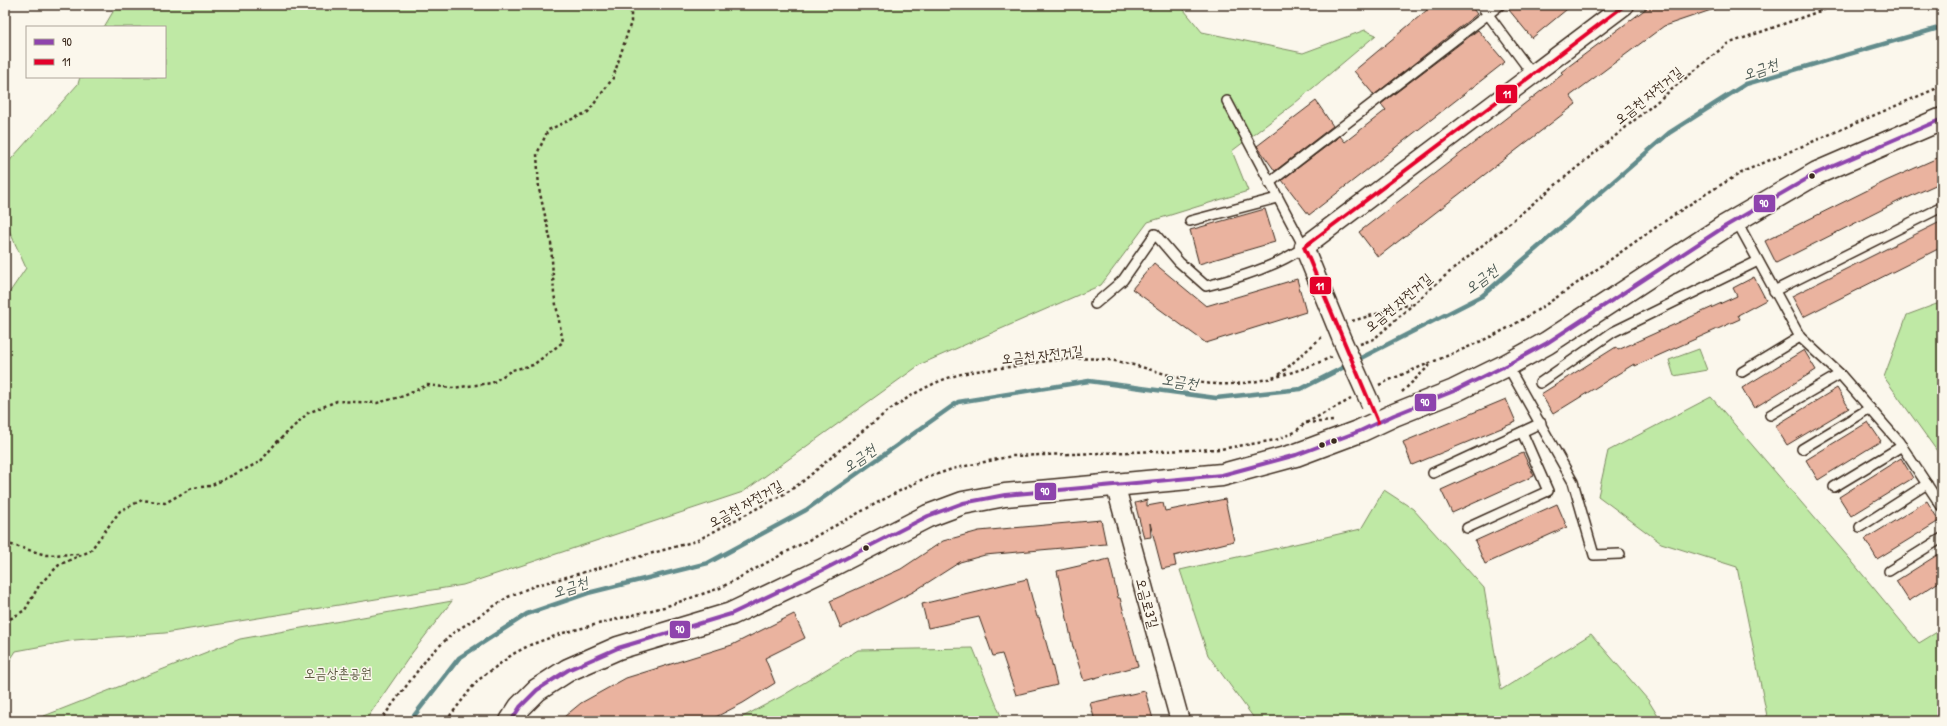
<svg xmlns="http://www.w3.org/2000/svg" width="1947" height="726" viewBox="0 0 1947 726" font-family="'Patrick Hand','Poor Story',sans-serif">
  <rect width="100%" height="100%" fill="#fbf7ec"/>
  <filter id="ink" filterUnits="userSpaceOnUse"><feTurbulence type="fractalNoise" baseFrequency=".025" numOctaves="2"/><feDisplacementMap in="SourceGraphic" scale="8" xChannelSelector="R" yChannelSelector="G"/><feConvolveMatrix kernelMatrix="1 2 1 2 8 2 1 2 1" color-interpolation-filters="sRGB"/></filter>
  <g filter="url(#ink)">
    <g fill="#bfe9a5" stroke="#7d8a62">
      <polygon points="117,5 1180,5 1202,32 1303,53 1365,30 1376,35 1295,103 1232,151 1248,191 1148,222 1101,285 921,364 743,492 463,585 165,633 75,640 16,651 5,668 5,299 26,268 5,221 5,166 78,84 80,77 165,77 165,27 104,27"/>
      <polygon points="1942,302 1942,458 1884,377 1907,315"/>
      <polygon points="1699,349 1707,370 1674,376 1669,360"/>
      <polygon points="1711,397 1849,558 1919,643 1942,629 1942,721 1768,721 1737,567 1661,543 1598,496 1608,451"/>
      <polygon points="1384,490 1413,509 1484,588 1501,690 1591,634 1648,700 1661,721 1256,721 1208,655 1180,570 1361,529"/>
      <polygon points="452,601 412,653 365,721 39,721 39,718 240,639"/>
      <polygon points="973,648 1003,721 735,721 782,696 858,650"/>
    </g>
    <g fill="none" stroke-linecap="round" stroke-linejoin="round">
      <g stroke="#628c8c" stroke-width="4.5">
        <polyline points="1355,361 1482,296 1669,133 1746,84 1942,27"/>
        <polyline points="410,721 459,658 527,614 588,593 708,563 806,510 958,402 1089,381 1216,398 1301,389 1348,365"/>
      </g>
    </g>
    <g fill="#eab39f" stroke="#3b2a1e">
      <polygon points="1433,5 1470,5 1477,14 1374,95 1354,71"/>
      <polygon points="1515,5 1572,5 1532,38 1509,10"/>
      <polygon points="1651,5 1720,5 1720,7 1664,26 1570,96 1576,104 1378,257 1359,232 1563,74 1561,72"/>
      <polygon points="1478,30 1505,62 1309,215 1282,180 1340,136 1345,142 1386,110 1381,104"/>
      <polygon points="1316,101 1333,126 1275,171 1257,146"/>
      <polygon points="1942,156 1942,182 1907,198 1907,197 1776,263 1765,241 1886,181"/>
      <polygon points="1265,209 1275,242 1199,264 1190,230"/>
      <polygon points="1942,221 1942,247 1803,317 1792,296"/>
      <polygon points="1154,263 1206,306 1297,279 1306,312 1206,343 1132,289"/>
      <polygon points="1754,277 1766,300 1738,315 1740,319 1635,366 1634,364 1553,414 1541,394 1616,347 1618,350 1737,296 1733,288"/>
      <polygon points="1804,350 1816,370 1754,408 1742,388"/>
      <polygon points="1837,388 1849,408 1787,445 1775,426"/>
      <polygon points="1506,399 1516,422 1412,465 1403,442"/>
      <polygon points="1868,422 1881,441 1818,480 1806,460"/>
      <polygon points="1523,453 1534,476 1452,513 1441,490"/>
      <polygon points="1901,458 1913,478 1851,516 1839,497"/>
      <polygon points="1225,499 1234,541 1174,556 1176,566 1162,569 1150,523 1151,537 1144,538 1135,503 1147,500 1147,506 1163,503 1165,511"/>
      <polygon points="1927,501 1939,521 1877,559 1865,539"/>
      <polygon points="1557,504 1567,527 1485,564 1475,541"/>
      <polygon points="1101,520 1106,544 985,555 960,562 913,592 841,628 830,601 901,569 943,541 979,531"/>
      <polygon points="1942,552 1942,580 1909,601 1896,581"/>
      <polygon points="1109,559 1118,598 1120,598 1138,666 1084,681 1073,647 1057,571"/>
      <polygon points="1027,579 1037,617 1039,617 1051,660 1057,685 1016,695 1002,654 993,656 979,617 928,628 922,604"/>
      <polygon points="794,614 805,638 765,658 775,683 743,703 710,720 706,721 559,721 581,703 626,678 732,645"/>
      <polygon points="1145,691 1153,719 1142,721 1095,721 1090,703"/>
    </g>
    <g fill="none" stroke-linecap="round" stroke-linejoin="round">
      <g stroke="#3b2a1e" stroke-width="12">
        <g id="service">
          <polyline points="1481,5 1533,75"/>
          <polyline points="1269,183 1500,5"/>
          <polyline points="1736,220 1800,337 1840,374 1899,442 1942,507"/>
          <polyline points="1190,221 1277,198"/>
          <polyline points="1774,291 1942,207"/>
          <path d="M1095 304 1123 280 1155 234 1179 262 1206 286C1239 278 1276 267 1304 247L1227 101"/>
          <polyline points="1507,365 1573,482 1594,555 1620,554"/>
          <polyline points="1742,372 1800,337"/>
          <polyline points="1540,383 1613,332 1758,261"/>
          <polyline points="1770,415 1840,374"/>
          <polyline points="1802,449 1870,408"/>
          <polyline points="1433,473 1541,423"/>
          <polyline points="1834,487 1902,446"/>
          <polyline points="1860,527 1927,484"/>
          <polyline points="1467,528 1548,491 1522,432"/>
          <polyline points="1889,571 1942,538"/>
        </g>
      </g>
      <g stroke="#3b2a1e" stroke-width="21">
        <g id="minor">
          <polyline points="1342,340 1304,247 1625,5"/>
          <polyline points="1115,484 1180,721"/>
        </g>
      </g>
      <g stroke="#3b2a1e" stroke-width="25">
        <polyline id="tertiary" points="511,721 520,707 537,690 568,670 618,648 731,614 821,571 928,516 963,503 1005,495 1222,475 1296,455 1360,431 1394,415 1454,391 1507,365 1547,343 1724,227 1817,173 1942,119"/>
      </g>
      <g stroke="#3b2a1e" stroke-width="2.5" stroke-dasharray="3 3" stroke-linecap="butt">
        <polyline points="1352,321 1411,304"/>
        <polyline points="1360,344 1374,339 1445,276 1727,44 1837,5"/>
        <polyline points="1279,375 1323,336"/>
        <path d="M1379 385C1427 362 1480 346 1525 318 1600 271 1669 212 1747 170L1942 86"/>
        <polyline points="1402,392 1430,365"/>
        <polyline points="1306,423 1333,421"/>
        <polyline points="5,543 46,555 81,554"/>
        <polyline points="5,622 25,610 40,584 59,565 90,551 120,511 142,500 165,503 192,488 210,486 260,462 276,443 308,413 337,401 377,403 404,396 427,385 452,388 492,383 512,370 533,365 563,342 554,294 551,242 539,189 537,154 548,130 588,112 613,78 631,22 631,5"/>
        <path d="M380 721 428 657 453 633 508 597 534 586 696 541 786 493 802 482C845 447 898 394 951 377 972 370 996 369 1017 366 1044 361 1073 357 1101 359 1132 362 1161 374 1192 381 1239 391 1288 376 1332 357"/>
        <polyline points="446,721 477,681 513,654 530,645 563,633 664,607 720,588 888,497 921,480 952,469 1012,456 1220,449 1276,440 1295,432 1304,424 1351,399"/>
      </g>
      <use href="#service" stroke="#fbf7ec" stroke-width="9"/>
      <use href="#minor" stroke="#fbf7ec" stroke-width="18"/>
      <use href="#tertiary" stroke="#fbf7ec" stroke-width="22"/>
      <g stroke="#3b2a1e" stroke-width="21" stroke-linecap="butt">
        <polyline id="minor-bridge" points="1342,340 1371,405"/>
      </g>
      <use href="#minor-bridge" stroke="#fbf7ec" stroke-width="18"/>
      <g stroke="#fbf7ec" stroke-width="7">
        <polyline id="bus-1" points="511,721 520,707 537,690 568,670 618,648 731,614 821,571 928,516 963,503 1005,495 1222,475 1296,455 1360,431 1394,415 1454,391 1507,365 1547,343 1724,227 1817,173 1942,119"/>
      </g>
      <g stroke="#fbf7ec" stroke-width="7">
        <polyline id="bus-2" points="1378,422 1304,247 1625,5"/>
      </g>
      <use href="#bus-1" stroke="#8e44ad" stroke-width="4"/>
      <use href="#bus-2" stroke="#e4002b" stroke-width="4"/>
    </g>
  </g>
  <g fill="#3b2a1e" stroke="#fbf7ec" stroke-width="1.5">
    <circle cx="1812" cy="176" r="3.5"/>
    <circle cx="1334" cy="441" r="3.5"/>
    <circle cx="1322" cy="445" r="3.5"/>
    <circle cx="866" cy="548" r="3.5"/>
  </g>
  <g text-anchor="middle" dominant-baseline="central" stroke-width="3" stroke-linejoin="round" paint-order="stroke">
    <g font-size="14" fill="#3b2a1e" stroke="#fbf7ec">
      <text transform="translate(1648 95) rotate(-39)">오금천 자전거길</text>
      <text transform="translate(1398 302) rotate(-40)">오금천 자전거길</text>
      <text transform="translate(1042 354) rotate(-6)">오금천 자전거길</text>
      <text transform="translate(745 503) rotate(-29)">오금천 자전거길</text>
      <text transform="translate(1148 603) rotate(75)">오금로3길</text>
    </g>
    <g font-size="14" fill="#5c5a40" stroke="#fbf7ec">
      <text x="338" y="672">오금상촌공원</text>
    </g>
    <g font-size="15" font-style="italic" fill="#4e5b55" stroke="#fbf7ec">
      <text transform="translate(1760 69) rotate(-19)">오금천</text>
      <text transform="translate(1481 279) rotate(-37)">오금천</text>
      <text transform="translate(1180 381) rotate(8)">오금천</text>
      <text transform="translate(859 458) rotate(-35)">오금천</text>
      <text transform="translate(570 587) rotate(-18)">오금천</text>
    </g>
  </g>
  <g stroke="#fbf7ec" stroke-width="1.5">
    <rect x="1495" y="84" width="23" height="20" rx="4" fill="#e4002b"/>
    <rect x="1753" y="194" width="23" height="19" rx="4" fill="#8e44ad"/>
    <rect x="1309" y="276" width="23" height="19" rx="4" fill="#e4002b"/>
    <rect x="1414" y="393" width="23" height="19" rx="4" fill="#8e44ad"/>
    <rect x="1034" y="482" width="23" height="19" rx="4" fill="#8e44ad"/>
    <rect x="669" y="620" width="22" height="19" rx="4" fill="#8e44ad"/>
  </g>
  <g font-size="11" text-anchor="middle" font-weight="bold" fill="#fff">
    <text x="1507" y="98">11</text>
    <text x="1764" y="207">90</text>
    <text x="1320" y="290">11</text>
    <text x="1425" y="406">90</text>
    <text x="1045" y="495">90</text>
    <text x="680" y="633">90</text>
  </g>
  <rect width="1947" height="726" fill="none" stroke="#fbf7ec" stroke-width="20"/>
  <rect x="10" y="10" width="1927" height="706" fill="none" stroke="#3b2a1e" stroke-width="1.5" filter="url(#ink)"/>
  <rect x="26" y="26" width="140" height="52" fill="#fbf7ec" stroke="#aea59a"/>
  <rect x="34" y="39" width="20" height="6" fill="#8e44ad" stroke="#aea59a"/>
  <text x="62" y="46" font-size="12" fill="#3b2a1e">90</text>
  <rect x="34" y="59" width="20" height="6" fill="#e4002b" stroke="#aea59a"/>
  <text x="62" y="66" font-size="12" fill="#3b2a1e">11</text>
</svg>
